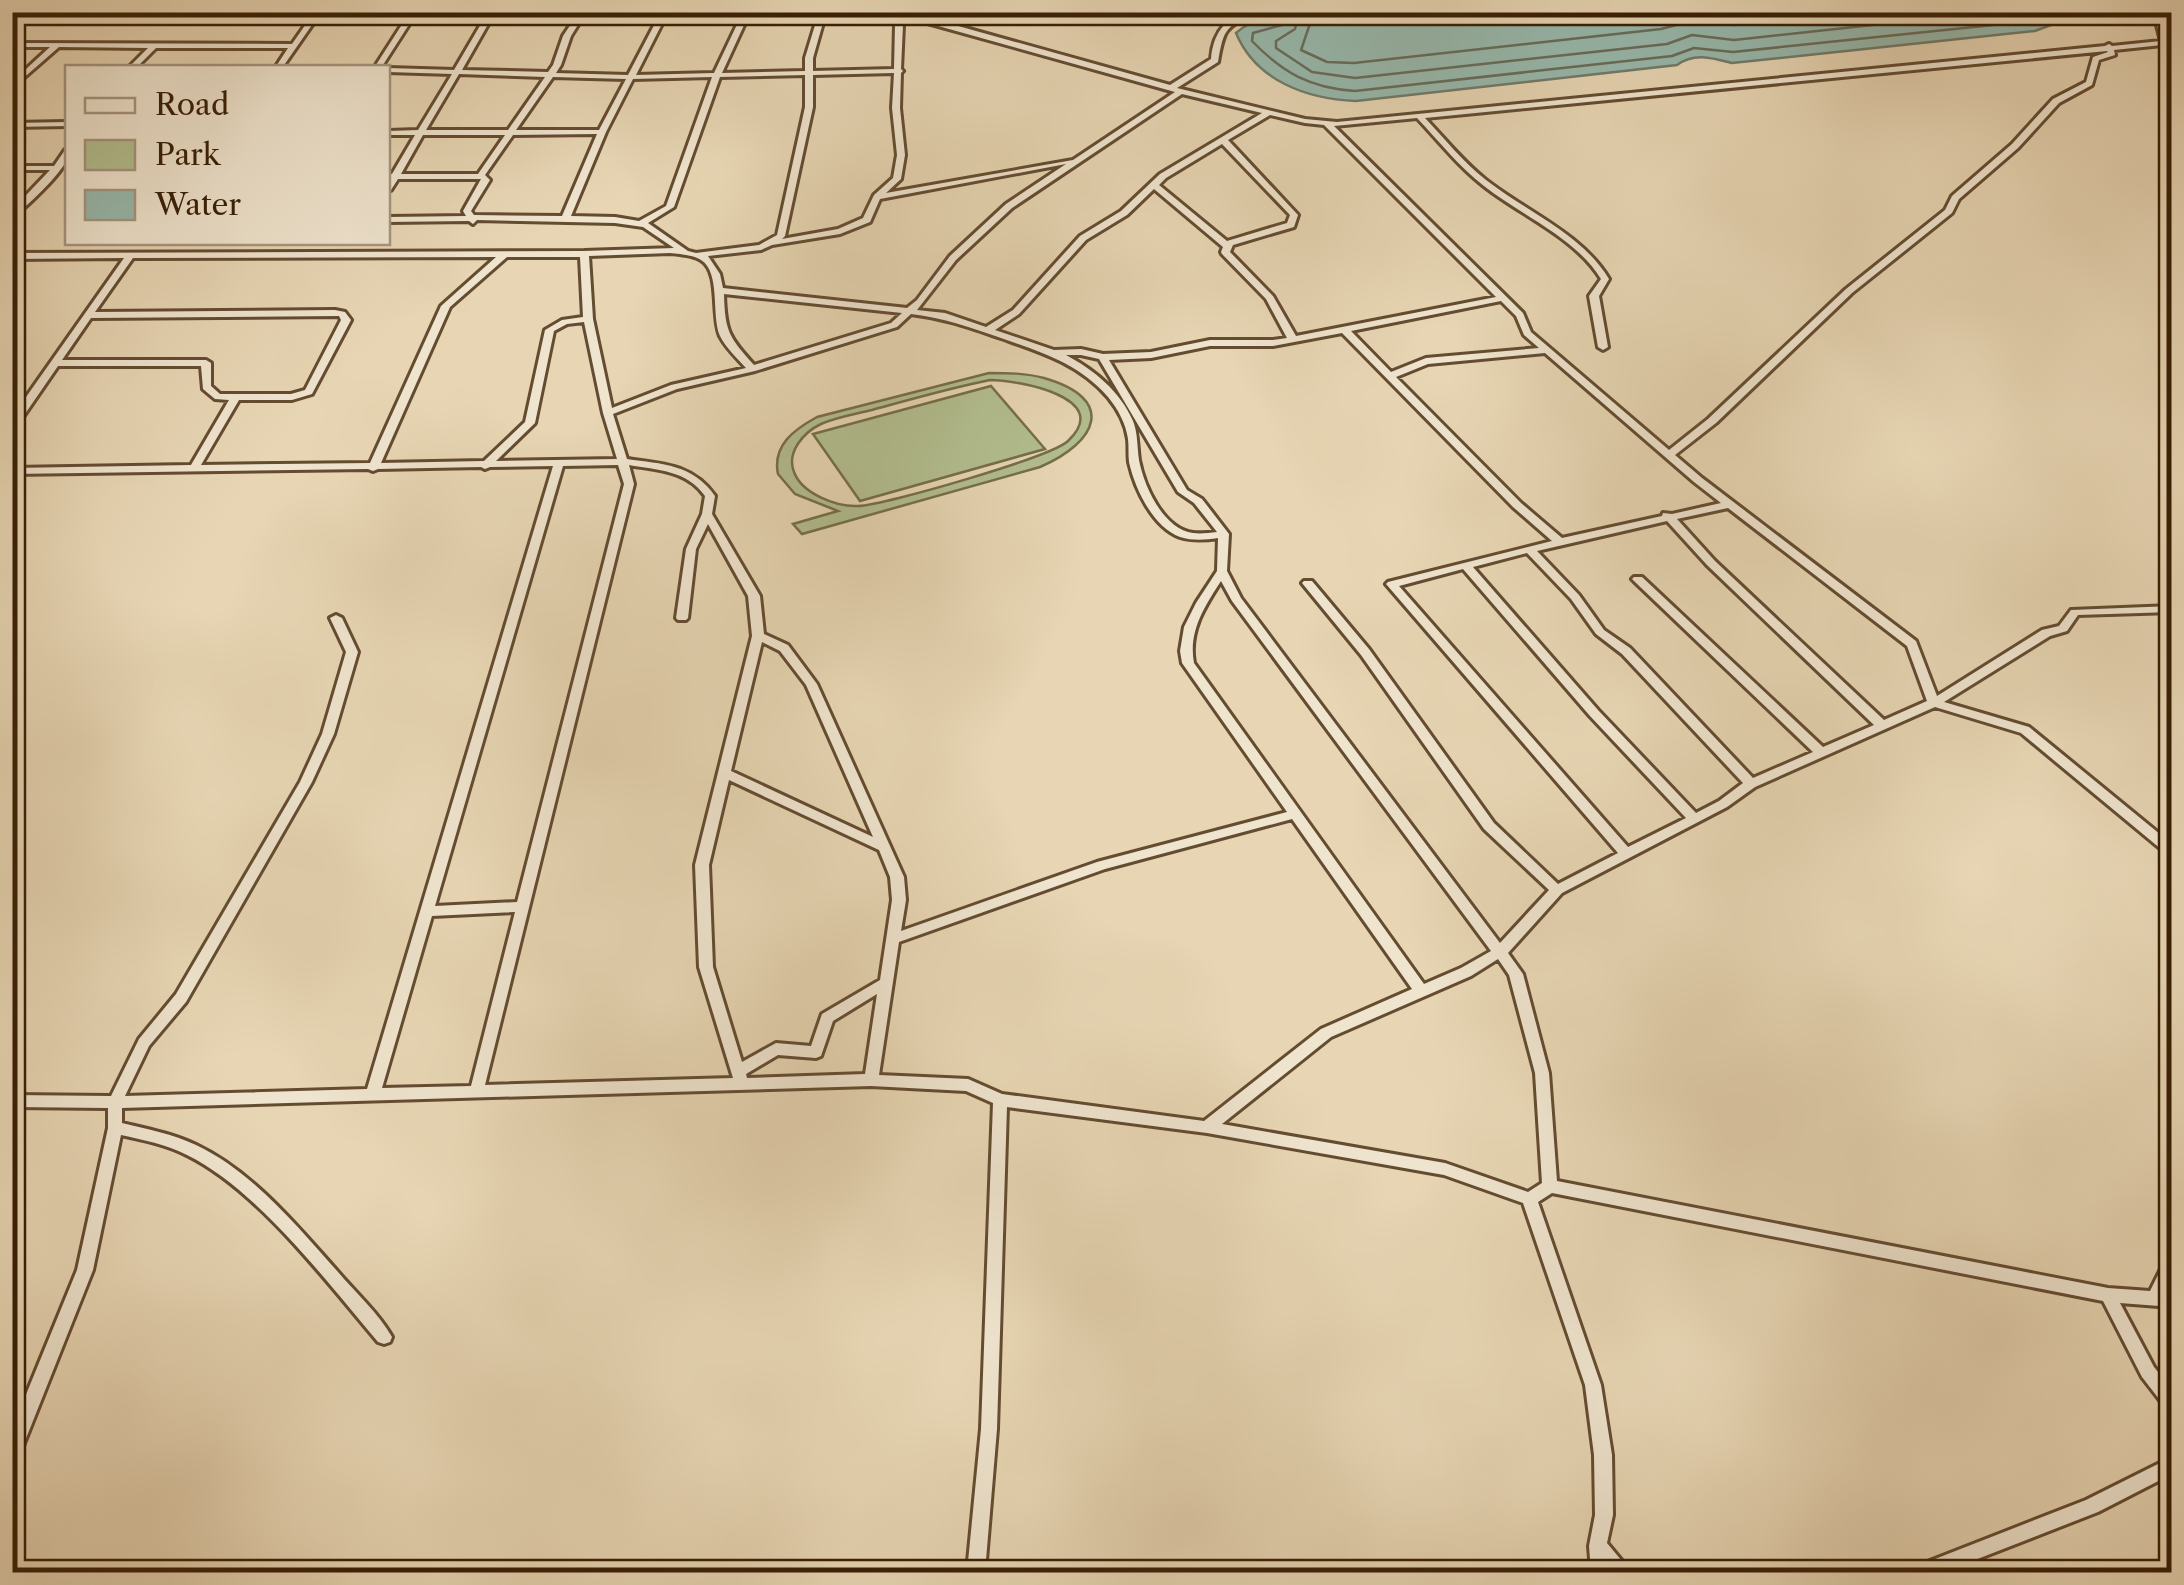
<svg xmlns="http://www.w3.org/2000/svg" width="2184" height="1585" font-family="'Libre Caslon Text',serif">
	<rect width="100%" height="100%" fill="#e7d5b3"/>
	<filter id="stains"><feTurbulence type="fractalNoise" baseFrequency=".002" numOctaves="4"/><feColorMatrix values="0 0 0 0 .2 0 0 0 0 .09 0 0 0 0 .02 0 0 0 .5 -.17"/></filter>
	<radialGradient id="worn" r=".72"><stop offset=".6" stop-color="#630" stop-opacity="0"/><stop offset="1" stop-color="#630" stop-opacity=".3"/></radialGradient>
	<path fill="#b2be8f" stroke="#756e4a" stroke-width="2.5" fill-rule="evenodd" d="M989,373C1007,373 1026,373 1044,378C1117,399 1098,442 1040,467L802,534L793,524L838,511L795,494L778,474C772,445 795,429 817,417ZM990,380C1016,380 1115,397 1068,441C1051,457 885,505 858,506C837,507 802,494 794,472C786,452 804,432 821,424C837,417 856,414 872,410C912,399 950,388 990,380Z
		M991,386L1045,449L860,501L813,434Z"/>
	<path fill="#97b9ad" stroke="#717b6a" stroke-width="2.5" d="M1329,13V12L2063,13L2054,24L2035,31L1732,63C1713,58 1694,52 1677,65L1356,101C1307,99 1256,81 1236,33C1260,11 1300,16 1329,13Z"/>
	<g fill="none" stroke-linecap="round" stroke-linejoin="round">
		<path stroke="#686c5a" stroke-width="2.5" d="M1286,12L1282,25L1253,33L1252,41C1283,73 1310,88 1355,91L1672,56L1694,48L1733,52L2032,21L2050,12
			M1299,12L1295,29L1276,41V48L1312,72L1355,78L1667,44L1692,35L1734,40L1993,12
			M1314,12L1301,50L1327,62L1354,63L1661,29L1699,19L1734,25L1849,12"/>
		<g stroke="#644c31" stroke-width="6">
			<path id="minor" d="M12,12H202L90,15L13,14Z
				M238,12H321L282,68H275L288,48H156L136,68H128L148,48L59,47L12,88V82L50,47H12V43L292,44L313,14Z
				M410,12H417L381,68H374Z
				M488,12H495L462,70L548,72L553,65L563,36L579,12H586L571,36L561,65L556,73L628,75L661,12H668L636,75L714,73L743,12H750L722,73L805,71V58L819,12H826L813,58V71L894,69L895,25L900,15L895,12H908L1170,85L1211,59C1213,32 1228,12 1257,12C1226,28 1224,26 1218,62L1177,88L1305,119L1337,122L2105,46L2109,44L2112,46L2161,41L2157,25L2151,12H2158L2164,25L2168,40H2172V44H2169L2172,76L2168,74L2162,45L2114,50L2115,55L2099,60L2092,85L2059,103L2018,148L1959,199L1952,213L1852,293L1716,423L1675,455L1702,478L1916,641L1937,696L2042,630L2059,626L2071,610L2172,606V612L2078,615L2067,631L2050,636L1944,702L2029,727L2172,844V855L2167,854L2021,733L1935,707L1755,787L1727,807L1562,893L1508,953L1523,974L1549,1073L1557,1181L2108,1288L2150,1291L2166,1259L2172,1257V1281L2165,1292L2172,1293V1307L2120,1303L2154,1367L2172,1389V1410L2166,1408L2142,1377L2103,1301L1552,1193L1538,1202L1601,1385L1612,1455L1613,1515L1607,1543L1626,1566L1629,1572H1591L1589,1546L1595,1515L1594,1455L1585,1385L1523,1203L1444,1175L1207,1133L1007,1107L997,1429L985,1572H967L981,1429L993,1103L966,1091L871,1086L122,1108V1123C147,1129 173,1134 196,1145C253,1172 297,1226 338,1272C356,1293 379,1314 392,1337L390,1342L384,1344L378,1342C327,1282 258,1190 187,1155C166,1144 143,1140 121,1135L93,1270L21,1451L18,1457L12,1459V1429L77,1270L108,1128V1108L12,1107V1095L111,1096L139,1039L176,994L300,782L322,734L346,652L330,618L336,615L342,618L358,652L334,734L312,782L186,1002L149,1046L125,1096L367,1089L553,466L490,467L485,469L481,467L378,469L373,471L368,469L12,474V468L191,465L229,400L215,399L203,389L201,366H58L16,427L12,428V417L124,258L12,259V253L584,251L674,248L643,227L615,223L477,220L473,224L469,221L388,222V217L466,216L463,211L481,179H398L391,190H388L390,178H388V174H392L415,135H388V131L418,130L452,74L388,72V68L454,70ZM906,17L1175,92L1073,160L886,193L901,179L905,155L900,108L901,73L903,71L901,69L903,25ZM2107,51L2108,52L2093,57L2086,82L2053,99L2012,144L1952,196L1945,210L1846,289L1708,419L1669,450L1531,332L1523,313L1334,126L1417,118C1439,141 1459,167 1484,186C1522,216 1575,237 1601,279L1589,296L1598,347L1603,350L1608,347L1599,296L1609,279C1582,234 1527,212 1486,180C1463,162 1445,139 1425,118ZM894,73L892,108L897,155L893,178L874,195L863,218L838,229L782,239L785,236L813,107V75ZM459,74L545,77L508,130H426ZM805,75V107L777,235L759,245L696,253L688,251L648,223L674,207L720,77ZM553,77L626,79L599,130H516ZM712,77L666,206L639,221L615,217L571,216L606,132L633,79ZM1182,94L1262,113L1160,174L1121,211L1080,236L1013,310L986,327L945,313L917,310L956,260L1012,208ZM1270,115L1305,123L1324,125L1496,297L1296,336L1273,296L1230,252L1233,245L1294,227L1298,215L1228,140ZM597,134L562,216L474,215L471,211L490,180L485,175L513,135ZM423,135H505L478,174H401ZM1222,144L1290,215L1287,223L1227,241L1159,185L1166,178ZM1066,164L1006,204L950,256L917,300L907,308L723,288L720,274L708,256L761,250L772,245L840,234L870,222L880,199ZM1154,189L1223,247L1221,252L1222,254L1266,299L1287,338L1273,340H1210L1151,352L1103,354L1081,349L1054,350L995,330L1019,314L1086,240L1127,215ZM670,253C679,254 694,255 701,260C721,272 711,316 720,336C726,348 737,358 746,368L671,385L612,408L593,319L589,256ZM496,257L441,306L370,463L201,465L239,400H292L312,394L351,320L345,312L335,310L95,312L133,258ZM507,257H580L583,317L562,320L545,330L525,422L484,461L381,463L450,307ZM724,294L902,313L891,323L754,365C729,337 725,332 724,294ZM1501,301L1516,316L1524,335L1539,348L1426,358L1391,372L1351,331ZM911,314C945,318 969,327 1001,338C1041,352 1080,364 1108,397C1118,409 1126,424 1128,439C1129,447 1128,454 1129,462C1135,489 1153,527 1180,537C1193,541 1205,540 1218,538L1217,571L1196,603L1184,627L1180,651L1182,663L1287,812L1097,862L901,931L906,900L904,877L817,684L788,645L764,634L760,596L712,514L715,496C693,464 662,464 627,459L613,414L677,389L755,371L897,327ZM339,316L341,320L305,390L291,394H220L211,386V363L206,360H62L91,318ZM584,322L603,413L617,459L496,461L535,423L554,331L567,324ZM1342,333L1513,507L1552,541L1388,582L1386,584L1618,853L1558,884L1494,823L1369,649L1312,581H1304L1302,583L1361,655L1484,829L1549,890L1500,943L1241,598L1227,571L1229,534L1202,499L1187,490L1109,360L1151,358L1210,346H1273ZM1545,353L1694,482L1721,503L1672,514L1663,513L1662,516L1562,538L1521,503L1396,377L1428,364ZM1066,355H1081L1099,359L1178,492L1194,503L1217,532C1209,533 1200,534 1193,533C1163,529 1144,486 1139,460C1137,446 1138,434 1133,421C1120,391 1094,370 1066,355ZM618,465L624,484L517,902L435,906L563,466ZM629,465C657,470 687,470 705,496L702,514L686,549L676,618L678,620H686L688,618L696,549L708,524L748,596L752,636L695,865L699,967L733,1078L485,1085L634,484ZM1728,508L1907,646L1927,701L1884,720L1715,561L1677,519ZM1667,521L1707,565L1874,725L1823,747L1642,577H1634L1632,579L1634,581L1813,752L1753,778L1630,648L1604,630L1579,595L1537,551ZM1527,553L1571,599L1596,634L1622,654L1743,783L1719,801L1696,813L1598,710L1473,567ZM1463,569L1590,716L1686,818L1628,847L1399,586ZM1221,581L1232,601L1491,951L1461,968L1424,984L1194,663C1188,631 1205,606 1221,581ZM762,642L780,651L806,685L873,837L731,771ZM729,780L879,850L890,877L892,900L880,980L822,1014L811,1046L776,1043L742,1062L713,967L709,865ZM1292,819L1412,989L1321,1029L1204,1121L1002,1094L968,1079L879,1075L899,942L1105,869ZM515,912L471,1086L382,1088L432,916ZM1498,959L1509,975L1535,1073L1542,1183L1528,1192L1445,1163L1222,1124L1331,1037L1471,976ZM877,994L865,1074L747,1078L746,1074L778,1055L816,1058L821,1056L833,1021Z
				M68,122V126L12,127V123Z
				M65,150H68C67,153 68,156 67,159C62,173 25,209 12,217V210L50,170H12V166H54Z
				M2172,1457V1474L2098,1512L1944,1572H1914L1917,1566L2086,1500Z"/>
		</g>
		<use href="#minor" fill="#efe4ce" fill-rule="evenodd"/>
	</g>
	<rect width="2184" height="1585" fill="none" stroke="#e7d5b3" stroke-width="50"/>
	<rect x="15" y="15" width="2154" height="1555" fill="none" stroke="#381f06" stroke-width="5"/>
	<rect x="25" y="25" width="2134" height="1535" fill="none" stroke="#381f06" stroke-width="2.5"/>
	<rect x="65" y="65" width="325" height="180" fill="#efe4ce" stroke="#a6957e" stroke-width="2.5"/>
	<rect x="85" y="98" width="50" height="15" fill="#efe4ce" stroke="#a6957e" stroke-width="2.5"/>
	<text x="155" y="115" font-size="30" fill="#381f06">Road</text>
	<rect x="85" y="140" width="50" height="30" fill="#b2be8f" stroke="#a6957e" stroke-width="2.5"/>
	<text x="155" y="165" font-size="30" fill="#381f06">Park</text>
	<rect x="85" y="190" width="50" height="30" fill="#97b9ad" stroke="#a6957e" stroke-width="2.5"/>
	<text x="155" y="215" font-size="30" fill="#381f06">Water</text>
	<rect width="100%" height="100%" filter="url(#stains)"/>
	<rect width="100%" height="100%" fill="url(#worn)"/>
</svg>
